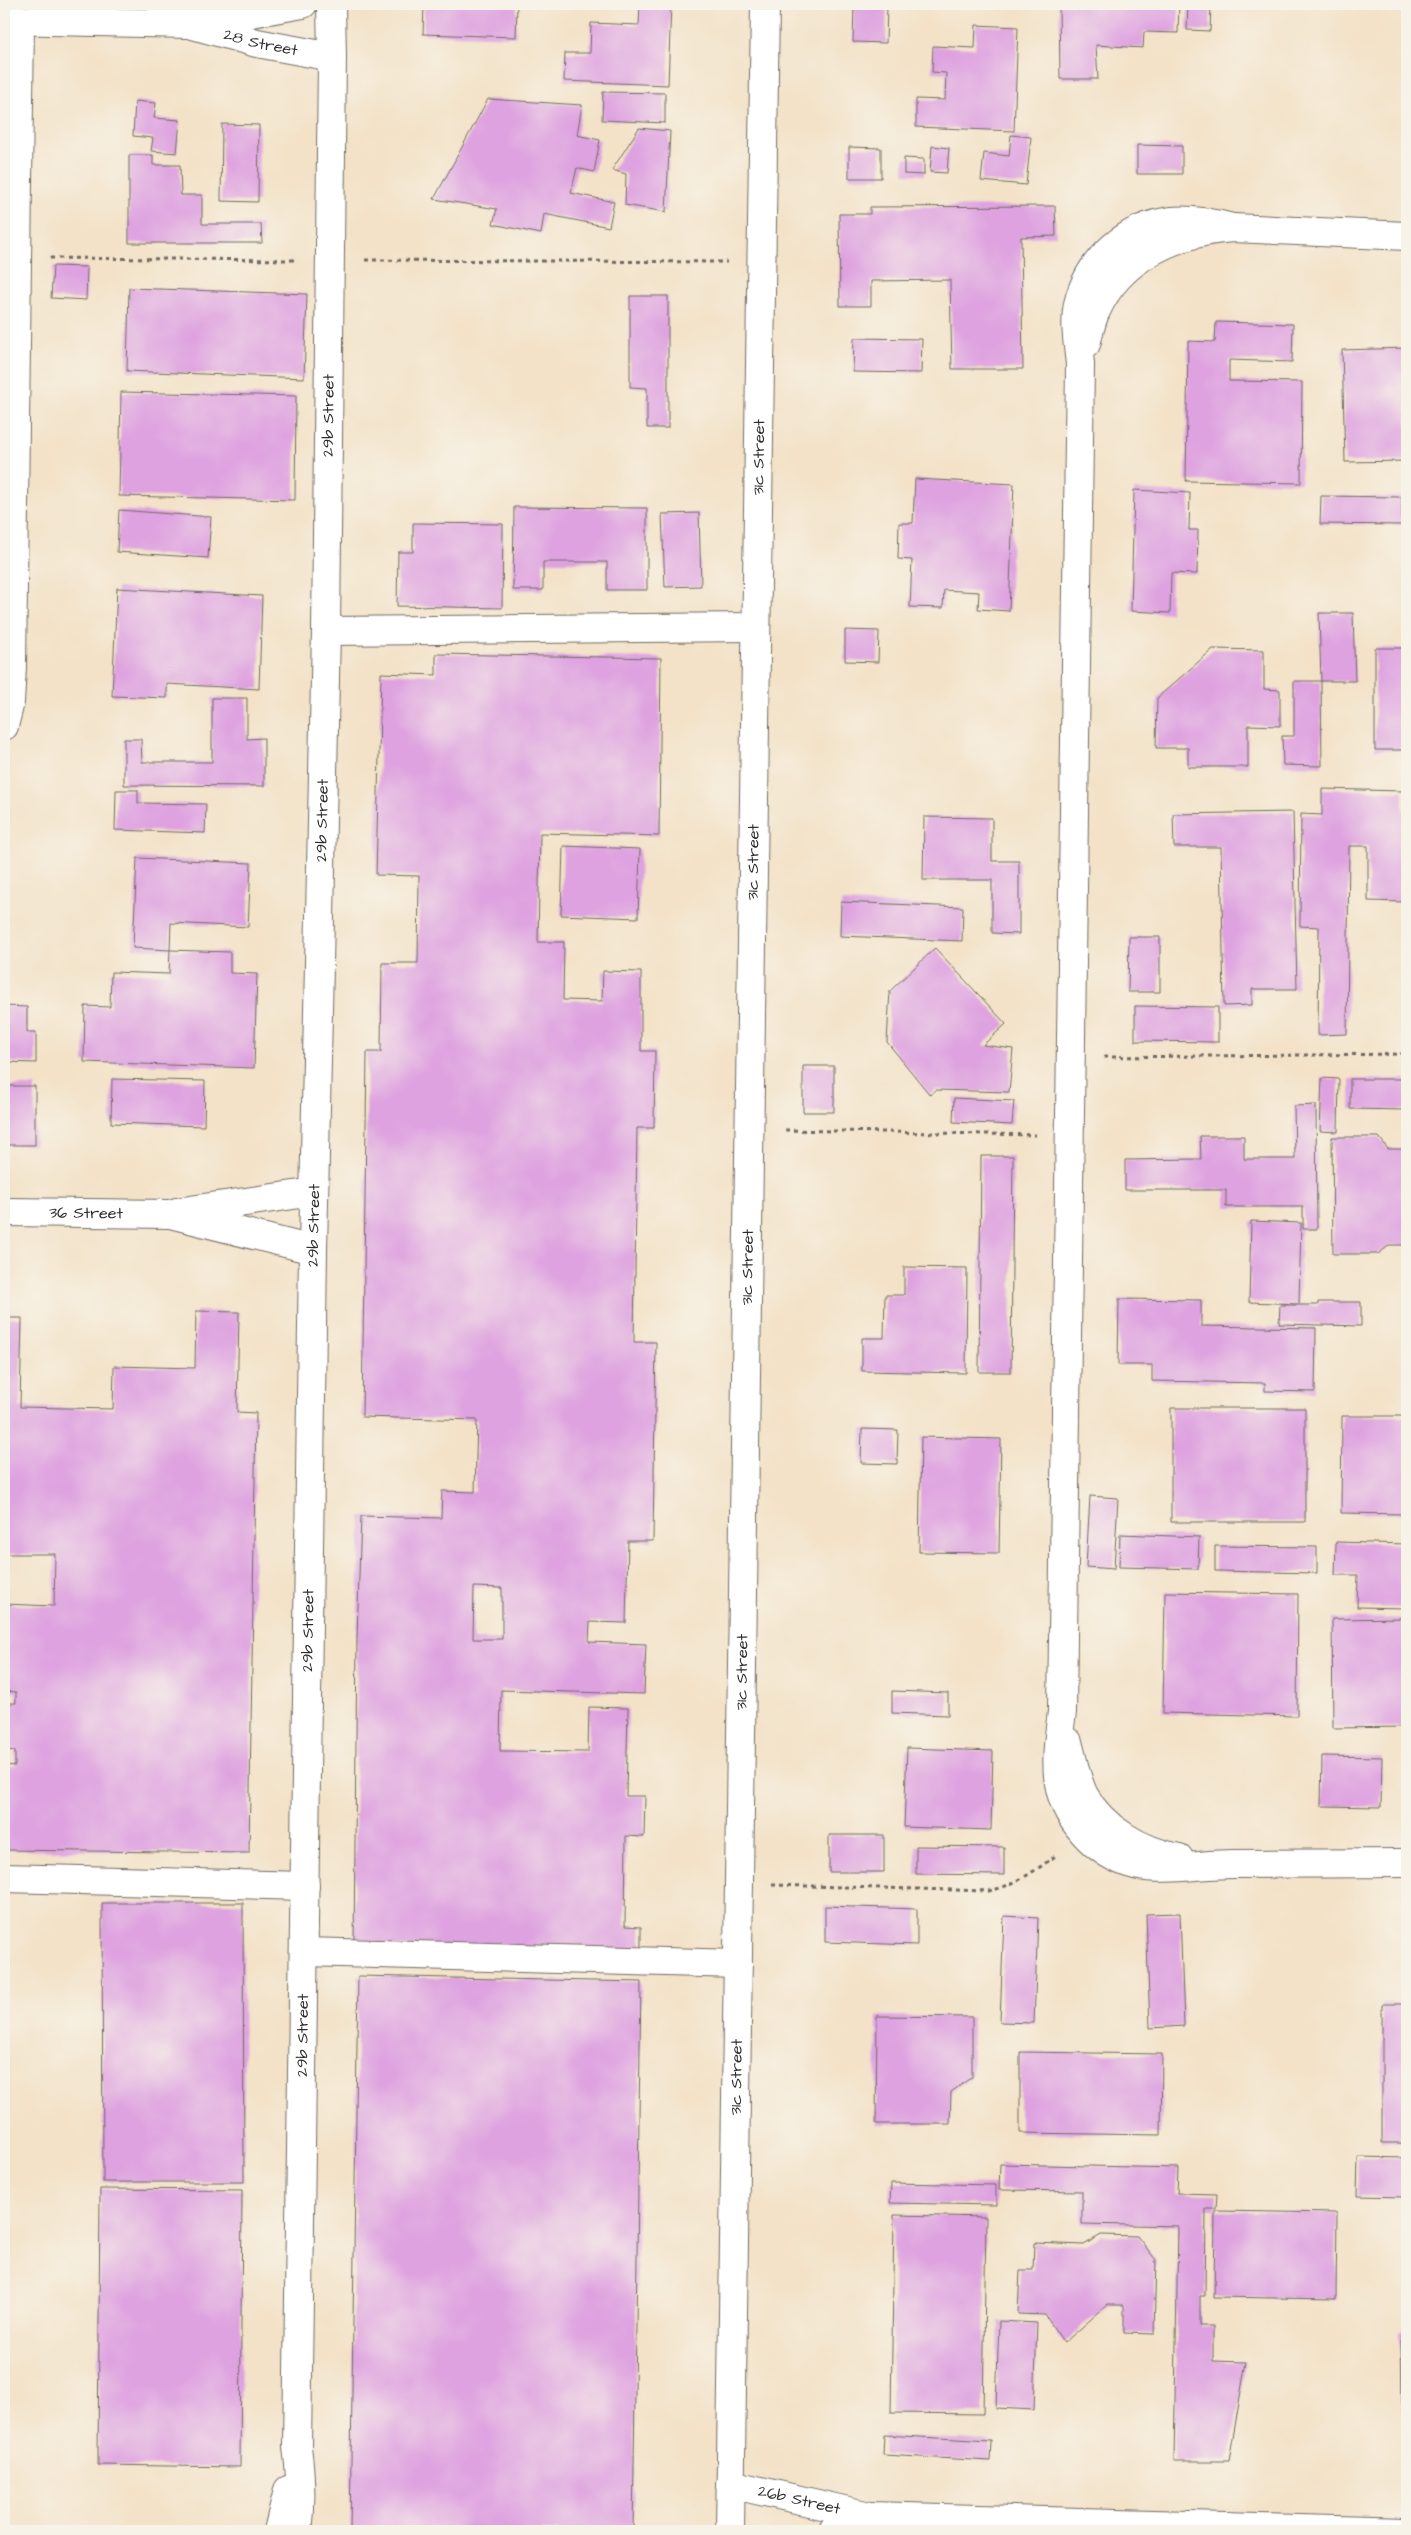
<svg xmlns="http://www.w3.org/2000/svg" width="1411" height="2535" font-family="'Architects Daughter',sans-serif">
	<rect width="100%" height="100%" fill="#f7f3e8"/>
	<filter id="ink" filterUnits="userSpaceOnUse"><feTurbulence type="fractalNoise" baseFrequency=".02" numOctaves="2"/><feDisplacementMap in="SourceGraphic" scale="10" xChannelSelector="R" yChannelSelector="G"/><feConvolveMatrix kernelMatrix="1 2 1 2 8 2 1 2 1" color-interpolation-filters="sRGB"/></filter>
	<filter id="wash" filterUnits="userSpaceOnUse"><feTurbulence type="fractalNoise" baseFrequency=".0096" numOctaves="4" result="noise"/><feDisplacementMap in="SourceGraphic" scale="20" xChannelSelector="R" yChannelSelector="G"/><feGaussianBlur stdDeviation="1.12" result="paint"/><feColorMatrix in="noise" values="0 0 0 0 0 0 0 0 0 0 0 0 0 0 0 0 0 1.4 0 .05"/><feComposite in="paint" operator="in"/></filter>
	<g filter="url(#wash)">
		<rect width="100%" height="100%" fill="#f3e2c8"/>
		<g id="blocks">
			<path fill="#dea2e0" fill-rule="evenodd" d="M424,4H517L516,37L423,34Z
				M640,4H671L668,85L564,81L565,53H590L591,23L639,25Z
				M854,4H887L886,43L853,42Z
				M1059,4H1179L1178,33L1144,32L1143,48L1096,45L1098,79H1060Z
				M1188,4H1211L1210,31L1187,30Z
				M976,25L1018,27L1014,131L916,127V99L945,100L946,73L932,72L933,46L975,48Z
				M603,92L665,93V123L602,120Z
				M488,99L582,105L577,135L600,140L594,172L577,168L571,193L614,202L609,227L544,214L541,234L493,224L497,209L434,199Z
				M135,101L156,103L154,118L180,120L177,153L151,151L153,138L133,136Z
				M222,124L259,125L258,202L221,201Z
				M639,128L670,131L666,212L625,205L626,174L612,170Z
				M1011,135L1031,137L1026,185L981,181L984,153L1009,156Z
				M1137,145L1182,146V174H1137Z
				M932,146L949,148L947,173L930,172Z
				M849,147L881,148V178H849Z
				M129,155H153V165H180L181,195H202V224H261L262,243H129Z
				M904,158L924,159V175L904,174Z
				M1055,206L1056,236L1021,237L1023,369H952L950,280L871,281V306H840L839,214H870V207Z
				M53,266L87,267L86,300L51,298Z
				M129,288L307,294L304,378L127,371Z
				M630,296H668V428H647V388L630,387Z
				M1216,322L1293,324L1292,362L1229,360V381L1302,382L1301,483L1186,481L1188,341L1215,342Z
				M854,338L922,339L921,373L853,372Z
				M1407,348V461L1345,462L1342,350Z
				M121,392L296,396L295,500L119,496Z
				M915,479L1014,484L1009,611L978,609L979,592L944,590L943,608L910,607L912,560L898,559L899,523H913Z
				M1134,490L1190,493L1189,530H1198L1197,574L1171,573L1170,613L1131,611Z
				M1321,496L1402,497V525L1320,524Z
				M514,507L647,508V590H607V562H543V590H513Z
				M119,510L211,517L208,558L117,552Z
				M699,513L701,586L665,587L662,514Z
				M413,523L503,524L502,608L397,606L398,552H413Z
				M117,588L262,596L259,689L167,684V698L112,696Z
				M1319,613H1353L1355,681H1321Z
				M845,630L879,631L878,662L845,661Z
				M1375,648H1407V750H1375Z
				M1213,649L1264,650V689L1280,690V726L1248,725V767H1188V748H1156L1157,698Z
				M436,654L661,658L659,836L540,833L538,942H564L563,1000L602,1001L603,971L641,972V1051H655L654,1128H637L634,1342H656L653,1541H628L626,1623L590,1622L589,1642L646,1644L644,1694L501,1690L500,1751L588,1752L589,1707L628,1708L626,1796H645L644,1837L626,1836L625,1926L641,1927V1951L354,1946L357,1637L361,1516L441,1518L442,1491L475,1492L477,1420L362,1417L367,1052H381L382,963H418L419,876L376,875L381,673L436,675ZM474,1587L502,1588V1639H473Z
				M1294,681H1321L1322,766L1283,765L1282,736H1294Z
				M212,698H247V739L264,738V786L124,785V739H141L142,762H212Z
				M1322,789L1403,791V811H1407V902L1368,901V846H1349L1347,1034L1318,1035L1319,927L1300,926L1301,814L1322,815Z
				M116,790H138V803L206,804L205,833L115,830Z
				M1293,812L1297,989H1252V1005L1224,1006L1221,847H1174L1173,814Z
				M924,817L992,818V861H1019V934L992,933V880H923Z
				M563,846L640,849L638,918L561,915Z
				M137,858L251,863L248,927L171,923L170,950L133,948Z
				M841,902L963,907L962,941L840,936Z
				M1129,937H1160V992H1128Z
				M935,948L1006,1024L983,1045L1013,1049L1009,1092L936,1090L930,1095L887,1042L890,991Z
				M170,950L230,952V973L257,974L254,1068L84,1062L85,1006L110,1007L111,972L169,974Z
				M4,1006L27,1007V1032H36V1063L4,1062Z
				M1135,1006L1218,1007V1042L1135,1041Z
				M803,1066H834V1112H803Z
				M1322,1078L1339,1079L1338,1132L1320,1131Z
				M112,1079L205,1081L204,1126L111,1123Z
				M1350,1079H1407V1110L1350,1109Z
				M4,1086H35V1145H4Z
				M954,1098L1014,1101L1012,1125L953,1122Z
				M1316,1105L1317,1229H1303V1207H1226V1190H1125V1160L1201,1159L1200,1136H1244V1159H1295L1294,1106Z
				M1332,1137H1379L1388,1149H1407V1245H1390L1378,1254H1333Z
				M981,1156H1013L1011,1372H979Z
				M1251,1221L1301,1223L1299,1304L1249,1302Z
				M904,1267L967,1268L966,1373L862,1371V1338H884L885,1295H904Z
				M1119,1299L1201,1300V1326L1316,1328L1315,1392L1265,1391V1383L1152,1381V1365H1118Z
				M1318,1302H1361V1326L1279,1324L1280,1305H1318Z
				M196,1311L239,1312L237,1412L256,1413L249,1853L4,1850V1765L15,1766V1751L4,1750V1703H16V1692L4,1691V1604L54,1606L55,1554H4V1318H22L20,1407L113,1409L114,1366L195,1368Z
				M1171,1408H1305V1522H1171Z
				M1342,1416H1407V1514L1341,1513Z
				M862,1429L898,1430L897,1464L861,1463Z
				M921,1437L1001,1439L999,1553L919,1552Z
				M1090,1496L1118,1498L1114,1569L1086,1567Z
				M1120,1534L1199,1537L1198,1569L1119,1567Z
				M1336,1542L1407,1544V1608L1357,1607L1358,1575H1335Z
				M1215,1546L1317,1547V1573L1215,1571Z
				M1165,1592L1298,1594L1297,1716L1163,1713Z
				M1407,1618V1727L1333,1728L1332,1619Z
				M892,1691L948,1693V1715L892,1713Z
				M907,1748L993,1751L991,1830L904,1827Z
				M1322,1756L1382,1757L1381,1807L1321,1806Z
				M829,1835H884V1872H829Z
				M916,1846L1004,1847V1875L916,1874Z
				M102,1903H243L244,2182H103Z
				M825,1906L917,1909V1945L825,1942Z
				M1180,1913L1184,2026L1150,2028L1146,1914Z
				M1004,1916L1038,1918L1034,2023L1000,2022Z
				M358,1976L641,1982L633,2531H350Z
				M1382,2004H1407V2143H1382Z
				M877,2016L972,2017V2077L951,2092L950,2124H876Z
				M1020,2052L1162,2054L1161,2135L1020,2133Z
				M1358,2157L1407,2158V2197L1357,2196Z
				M1000,2164L1178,2168L1177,2193L1217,2194L1216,2209H1206L1205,2296H1200V2326H1213V2361L1246,2362L1229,2461H1174L1178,2226L1082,2224V2191L999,2190Z
				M891,2183L996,2185V2205L890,2203Z
				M100,2189L242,2190L240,2467L98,2465Z
				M1215,2211L1337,2213L1336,2299L1214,2297Z
				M894,2215L986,2217L983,2414L891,2413Z
				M1101,2235L1137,2236L1156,2260L1154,2334L1124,2333V2305H1107L1064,2343L1045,2315L1018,2314L1020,2270H1033L1034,2243L1084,2245Z
				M999,2321L1037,2323L1034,2410L996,2408Z
				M1401,2331H1407V2413H1402Z
				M884,2435L991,2441L990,2461L883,2455Z"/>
		</g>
	</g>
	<g filter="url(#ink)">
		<use href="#blocks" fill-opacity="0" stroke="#716b62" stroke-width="1"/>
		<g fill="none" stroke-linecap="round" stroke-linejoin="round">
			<g stroke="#716b62" stroke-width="30">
				<g id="minor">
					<path d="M4,20L189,24L303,4"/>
					<path id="s1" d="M193,25L257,43L332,57"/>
					<path d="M1233,228C1213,223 1193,219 1172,221C1127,226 1089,259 1078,304C1074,323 1078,345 1080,364L1062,1712C1059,1734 1056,1755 1058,1776C1062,1818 1096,1855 1135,1865C1166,1872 1201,1864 1233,1864C1291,1864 1349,1863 1407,1863"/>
					<path d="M1086,344C1089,334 1091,321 1096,311C1120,257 1177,232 1233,228L1407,236"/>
					<path d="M326,631L755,627"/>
					<path d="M4,726L10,702L12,667L20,20"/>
					<path id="s2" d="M4,1212L170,1214L313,1250"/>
					<path d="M176,1212L314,1192"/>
					<path d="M1068,1742C1073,1760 1076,1779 1084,1795C1103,1829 1141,1851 1179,1858"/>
					<path d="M4,1878L305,1886"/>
					<path d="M304,1952L738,1964"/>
					<path id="s3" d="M730,2484L870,2516L1407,2531"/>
					<path d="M278,2531L288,2490"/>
					<path id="s4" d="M298,2531C302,2502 301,2476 297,2447L313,1250L326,631L332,57L331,4"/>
					<path id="s5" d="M730,2531L765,4"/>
					<path d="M832,2531L870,2516"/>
				</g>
			</g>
			<path stroke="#716b62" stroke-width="3" stroke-dasharray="4 4" stroke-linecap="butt" d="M50,258L297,260
				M365,260L727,262
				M1104,1057L1407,1054
				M785,1130L1036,1135
				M772,1885L989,1891C1016,1885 1036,1870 1058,1854"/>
			<use href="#minor" stroke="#fff" stroke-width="28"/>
		</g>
	</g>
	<g text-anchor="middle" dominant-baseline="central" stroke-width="4" stroke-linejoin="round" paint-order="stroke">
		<g font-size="16" fill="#2b2b2b" stroke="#f7f3e8">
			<text stroke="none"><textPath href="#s1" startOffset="70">28 Street</textPath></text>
			<text stroke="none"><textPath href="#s4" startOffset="2116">29b Street</textPath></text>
			<text stroke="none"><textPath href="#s5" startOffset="2074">31c Street</textPath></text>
			<text stroke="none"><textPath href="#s4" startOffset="1711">29b Street</textPath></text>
			<text stroke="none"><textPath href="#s5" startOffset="1669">31c Street</textPath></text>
			<text stroke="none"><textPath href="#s2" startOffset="82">36 Street</textPath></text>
			<text stroke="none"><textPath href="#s4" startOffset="1306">29b Street</textPath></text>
			<text stroke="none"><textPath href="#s5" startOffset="1264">31c Street</textPath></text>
			<text stroke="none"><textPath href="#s4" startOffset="901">29b Street</textPath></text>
			<text stroke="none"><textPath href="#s5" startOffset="859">31c Street</textPath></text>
			<text stroke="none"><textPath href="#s4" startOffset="496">29b Street</textPath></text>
			<text stroke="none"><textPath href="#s5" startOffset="454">31c Street</textPath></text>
			<text stroke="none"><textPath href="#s3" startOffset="71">26b Street</textPath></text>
		</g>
	</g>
	<rect width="1411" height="2535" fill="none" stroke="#f7f3e8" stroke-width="20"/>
</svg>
